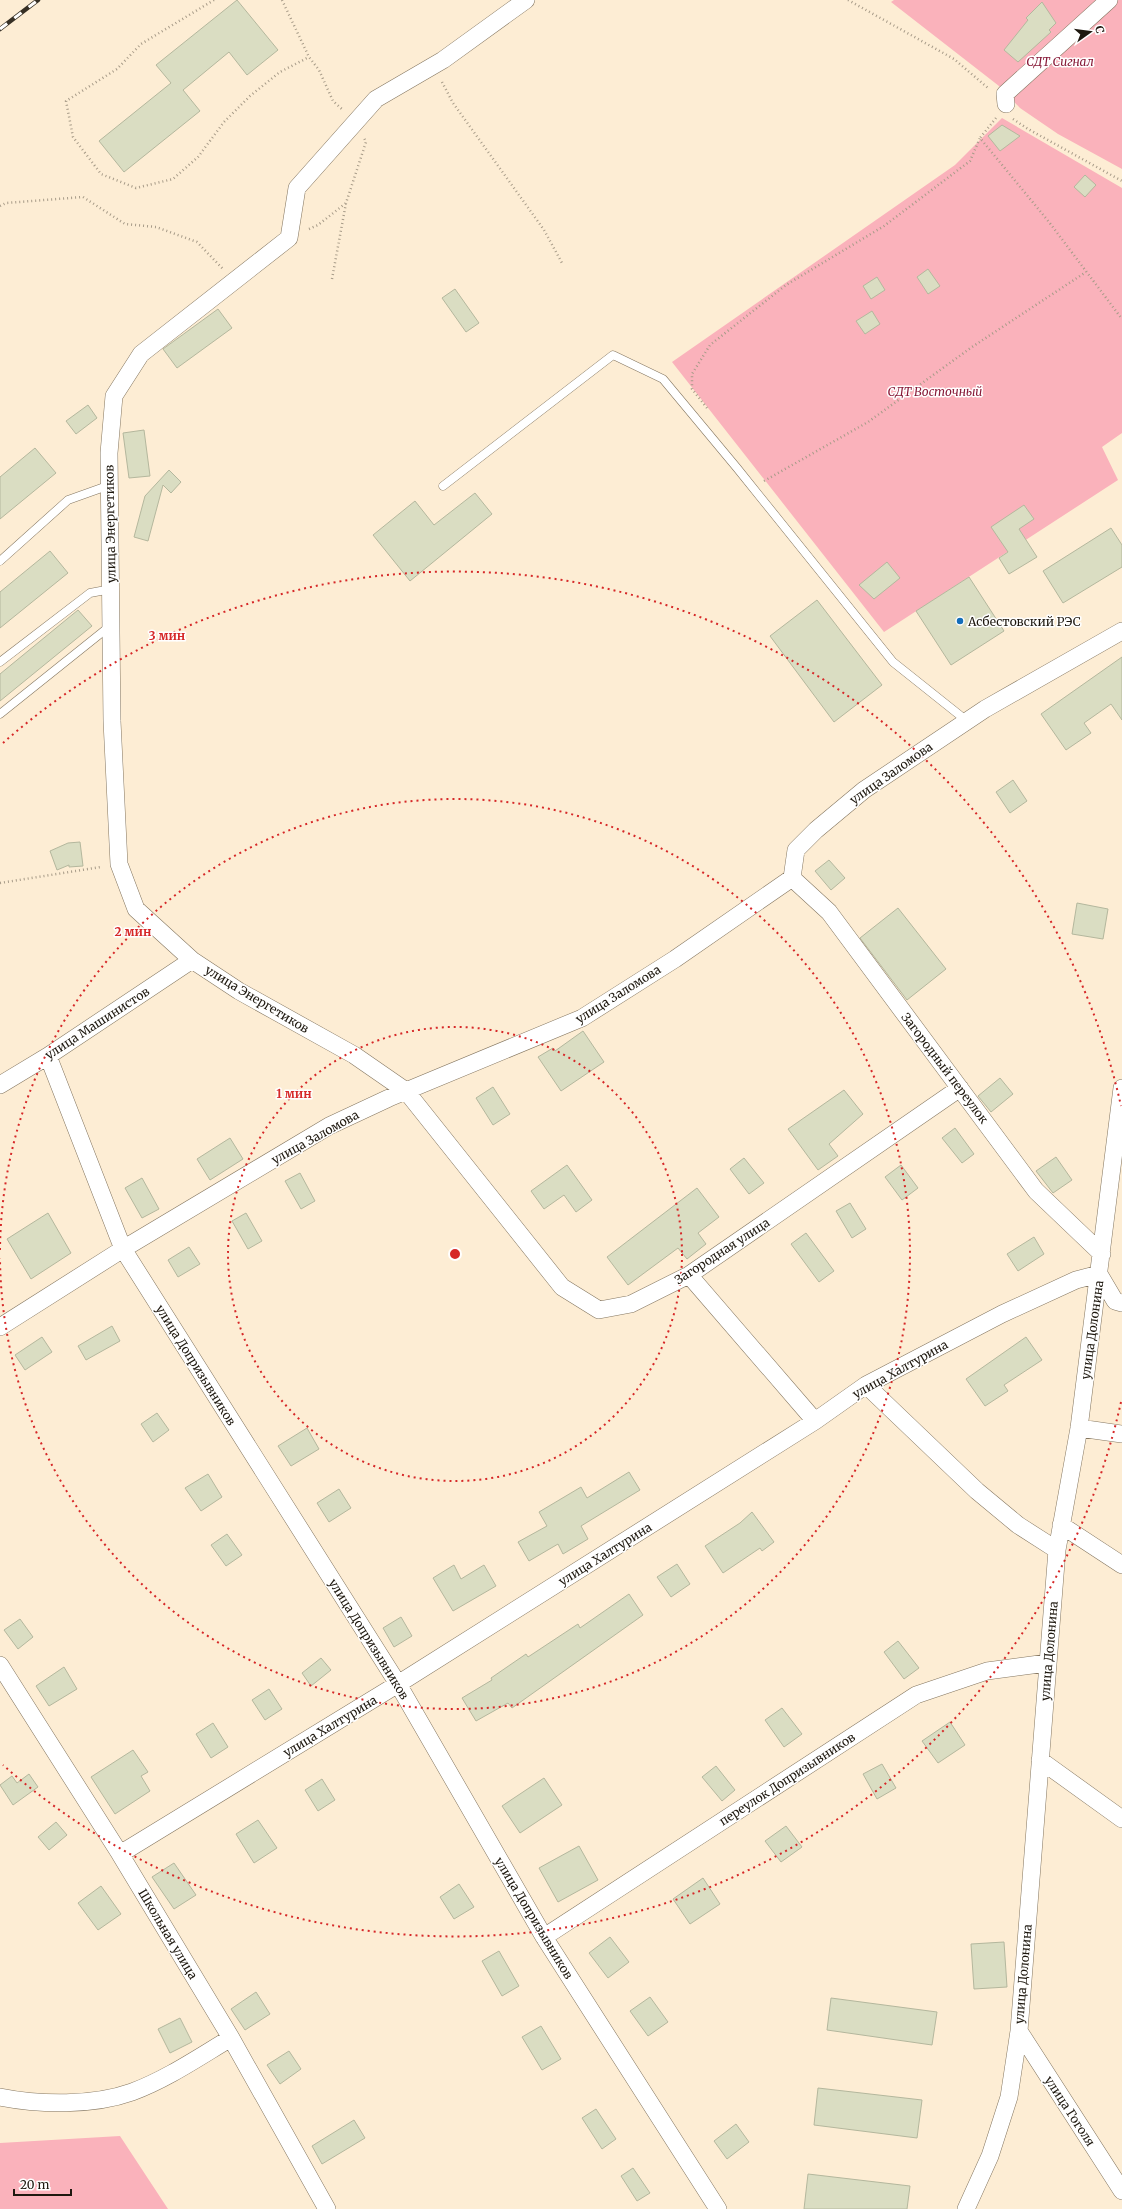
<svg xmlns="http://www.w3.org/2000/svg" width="1122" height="2209" font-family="Merriweather,serif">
	<rect width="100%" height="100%" fill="#fdedd4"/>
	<path fill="#fab2bb" d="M894,0H1122V169L1058,134L1020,108L999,86L891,2Z
		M1002,118L1122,188V433L1102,447L1118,480L884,632L672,362L955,165Z
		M120,2136L168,2209H0V2143Z"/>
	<path fill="#daddc2" stroke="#b4b79d" d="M237,0L278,50L247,75L229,52L183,90L200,111L124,172L99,141L171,83L156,65Z
		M1042,2L1056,23L1049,30L1051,32L1018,62L1004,50L1028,20L1026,18Z
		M1002,125L1020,136L1000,151L988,136Z
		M1085,175L1096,185L1085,197L1074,187Z
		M928,269L940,286L928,294L917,277Z
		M877,277L885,290L871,299L863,286Z
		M455,289L479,323L466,332L442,298Z
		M218,309L232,328L177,368L163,349Z
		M872,311L880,324L865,334L856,321Z
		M88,405L97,418L76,434L66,421Z
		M144,430L150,476L129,478L123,433Z
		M35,448L56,473L0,519V477Z
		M169,470L181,482L171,493L163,485L148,541L134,537L145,496Z
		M475,493L492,514L410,581L373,535L415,501L434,525Z
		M1024,505L1034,519L1019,529L1037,557L1009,574L999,558L1008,552L991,527Z
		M1111,528L1122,545V567L1063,603L1043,571Z
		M50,551L68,573L0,628V592Z
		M887,562L900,578L874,599L859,585Z
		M969,577L1004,631L951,665L916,611Z
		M817,600L882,685L834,722L770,636Z
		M78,610L92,626L0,701V674Z
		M1122,657V720L1111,704L1084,723L1091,733L1066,750L1041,714Z
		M1013,780L1027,801L1010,813L996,792Z
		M80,842L83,866L69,867V865L57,870L50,851L68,843Z
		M829,860L845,878L831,890L815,871Z
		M1077,903L1108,909L1103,939L1072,934Z
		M898,908L946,969L907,1000L860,938Z
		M583,1031L604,1062L561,1091L538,1057L553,1048L555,1051Z
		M1000,1078L1013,1094L991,1112L978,1096Z
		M493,1087L510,1114L493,1125L476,1098Z
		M844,1090L863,1114L829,1144L838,1156L818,1170L788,1129Z
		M955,1128L974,1154L962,1163L942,1138Z
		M230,1138L243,1159L210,1180L197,1159Z
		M1056,1157L1072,1180L1053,1193L1036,1171Z
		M744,1158L764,1183L749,1194L730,1169Z
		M567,1165L592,1200L576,1212L564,1195L544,1209L531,1191Z
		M901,1165L918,1188L902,1200L885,1177Z
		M300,1173L315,1201L301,1209L285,1181Z
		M142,1178L159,1209L142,1218L125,1188Z
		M697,1188L719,1217L698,1233L706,1244L687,1259L678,1248L628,1285L607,1257Z
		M850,1203L866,1229L852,1238L836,1211Z
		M48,1213L71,1253L31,1279L7,1239Z
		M246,1213L262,1241L248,1249L232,1221Z
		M806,1233L834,1271L819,1282L791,1244Z
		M1034,1237L1044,1254L1018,1271L1007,1254Z
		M189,1247L200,1264L178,1277L168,1260Z
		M112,1326L120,1341L86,1360L78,1346Z
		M42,1337L52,1352L25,1370L15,1355Z
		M1026,1337L1042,1360L1004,1385L1008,1391L985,1406L966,1379Z
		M157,1413L169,1430L153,1442L141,1424Z
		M307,1428L319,1449L291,1466L278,1446Z
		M629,1472L640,1490L581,1526L588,1539L563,1554L558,1544L529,1561L518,1542L547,1526L539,1512L581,1487L587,1498Z
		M208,1474L222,1497L201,1511L185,1488Z
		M339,1489L351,1508L329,1522L317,1503Z
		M752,1512L774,1542L762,1551L760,1548L723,1573L705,1546L740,1523Z
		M227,1534L242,1555L226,1566L211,1545Z
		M677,1564L690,1584L671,1597L657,1577Z
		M454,1565L461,1579L484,1565L496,1586L453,1611L433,1578Z
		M629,1594L643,1615L512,1708L508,1703L476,1721L462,1698L492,1680L491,1678L526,1654L528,1657L578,1624L580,1628Z
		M401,1617L412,1636L394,1647L383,1628Z
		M20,1619L33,1637L18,1649L4,1630Z
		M898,1641L919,1668L904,1679L884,1652Z
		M321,1658L331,1670L311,1686L302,1673Z
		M64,1667L77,1689L49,1706L36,1686Z
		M269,1689L282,1709L265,1720L252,1700Z
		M782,1708L802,1734L784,1747L765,1720Z
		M950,1722L965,1745L938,1763L922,1741Z
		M213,1723L228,1747L211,1758L196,1734Z
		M133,1750L148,1772L141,1776L150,1791L115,1814L91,1777Z
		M882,1764L896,1788L877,1799L863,1774Z
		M716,1766L735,1790L722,1801L702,1777Z
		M29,1774L38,1787L13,1805L0,1785L12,1776L17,1783Z
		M544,1778L562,1805L520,1833L502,1806Z
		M322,1779L335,1800L318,1811L305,1790Z
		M258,1820L277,1848L254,1863L236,1834Z
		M56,1822L67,1835L49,1850L38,1837Z
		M786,1826L802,1847L781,1862L765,1841Z
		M579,1846L598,1880L558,1902L539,1868Z
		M174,1863L196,1895L174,1909L152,1877Z
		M703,1878L720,1904L690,1924L673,1899Z
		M459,1884L474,1907L454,1919L440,1897Z
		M101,1886L121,1914L98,1930L78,1903Z
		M610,1937L629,1962L608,1978L589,1953Z
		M1004,1942L1007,1987L974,1989L971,1944Z
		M499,1951L519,1986L502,1996L482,1961Z
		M256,1992L270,2014L245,2030L231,2009Z
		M650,1997L668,2022L648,2036L630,2011Z
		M831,1998L937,2012L932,2045L827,2030Z
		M180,2018L192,2042L170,2053L158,2029Z
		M541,2026L561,2059L542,2070L522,2037Z
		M289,2051L301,2069L280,2084L267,2065Z
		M818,2088L922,2100L917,2138L814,2125Z
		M596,2109L616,2139L602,2149L582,2118Z
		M354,2120L365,2138L322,2164L312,2146Z
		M736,2124L749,2142L727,2159L714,2141Z
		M633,2168L650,2193L637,2201L621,2176Z
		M808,2174L910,2186L907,2209H804Z"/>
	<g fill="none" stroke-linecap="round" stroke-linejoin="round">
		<g stroke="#847660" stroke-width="9">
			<path id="lane" d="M443,486L613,355L663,379L737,468L893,662L967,721
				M0,561L68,500L110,485
				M0,662L90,593L111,589
				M0,714L110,626"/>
		</g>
		<g stroke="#847660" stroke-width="18">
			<path id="street" d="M526,0L443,60L376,99L297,188L289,238L141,354L114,396L109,453L112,721L119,864L136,909L192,960L239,991L354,1055L406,1091L562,1287L599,1310L631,1304L689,1275L960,1088
				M1006,104L1005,94L1109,0
				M792,878L829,912L1036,1191L1102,1254
				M48,1056L123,1249L398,1684L544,1937L718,2209
				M0,1085L48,1056L192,960
				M689,1275L815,1421
				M0,1327L123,1249L329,1126L389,1098L582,1018L675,959L792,878L796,850L816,830L864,790L985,709L1122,631
				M866,1385L977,1491L1018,1525L1057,1550
				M1079,1428L1122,1434
				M1061,1525L1122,1565
				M0,1665L120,1854L231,2038L327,2209
				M1040,1760L1122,1819
				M120,1854L398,1684L815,1421L866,1385L1002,1314L1076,1280L1099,1274L1115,1301L1122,1303
				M544,1937L916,1695L987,1671L1047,1663
				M1019,2031L1122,2191
				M0,2097C40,2105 93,2106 132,2092C167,2079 199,2057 231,2038
				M966,2209L990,2156L1009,2097L1019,2031L1057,1550L1079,1428L1122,1088"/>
		</g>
		<path stroke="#a79b88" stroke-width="2.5" stroke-dasharray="1 3" stroke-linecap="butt" d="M214,0L141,44L117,69L66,101L73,137L101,174L136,188L173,179L198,157L224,122L250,96L280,72L309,57
			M282,0L309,57L319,70L333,101L343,110
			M848,0L954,59L988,88
			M442,82L453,103L544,230L562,263
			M996,118L980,138L1049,222L1122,319
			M1013,119L1028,129L1122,181
			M0,206L6,203L83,197L125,224L156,227L197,242L223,269
			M309,229L318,225L346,203
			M332,279L346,203L366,142L364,138
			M707,408L692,389V374L710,345L786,285L884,226L970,161L980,138
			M764,481L868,422L972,347L1086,272
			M0,883L101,867"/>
		<use href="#lane" stroke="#fff" stroke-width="8"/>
		<use href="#street" stroke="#fff" stroke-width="17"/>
		<g stroke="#373025" stroke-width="4.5">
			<path id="rail" d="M0,29L38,0"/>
		</g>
		<use href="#rail" stroke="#fff" stroke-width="3" stroke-dasharray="9" stroke-linecap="butt"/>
	</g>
	<g fill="none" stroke="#d62828" stroke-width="2" stroke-dasharray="2 4">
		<circle cx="455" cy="1254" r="227"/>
		<path d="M0 1250A455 455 0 1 1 0 1258"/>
		<path d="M1121 1402A682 682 0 0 1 3 1765M3 743A682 682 0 0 1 1121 1106"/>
	</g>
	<circle fill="#136dba" stroke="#fff" stroke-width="1.5" cx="960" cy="621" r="4"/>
	<g text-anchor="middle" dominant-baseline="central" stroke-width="3" stroke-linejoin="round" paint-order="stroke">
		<g font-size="12" font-style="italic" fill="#871a38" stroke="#fff">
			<text x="1060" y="61">СДТ Сигнал</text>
			<text x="935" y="391">СДТ Восточный</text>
		</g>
		<g font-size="12" fill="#1e180f" stroke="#fff">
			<text transform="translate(110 524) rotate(-91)">улица Энергетиков</text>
			<text transform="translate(891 773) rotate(-35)">улица Заломова</text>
			<text transform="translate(618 994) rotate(-32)">улица Заломова</text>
			<text transform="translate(257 999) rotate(31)">улица Энергетиков</text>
			<text transform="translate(97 1023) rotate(-33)">улица Машинистов</text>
			<text transform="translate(945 1068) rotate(53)">Загородный переулок</text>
			<text transform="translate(315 1137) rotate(-29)">улица Заломова</text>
			<text transform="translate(722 1251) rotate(-33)">Загородная улица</text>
			<text transform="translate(1092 1330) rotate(-82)">улица Долонина</text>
			<text transform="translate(196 1365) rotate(58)">улица Допризывников</text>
			<text transform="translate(900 1369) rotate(-29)">улица Халтурина</text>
			<text transform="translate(605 1554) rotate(-32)">улица Халтурина</text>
			<text transform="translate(369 1639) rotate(58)">улица Допризывников</text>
			<text transform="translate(1049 1651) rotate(-85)">улица Долонина</text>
			<text transform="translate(330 1726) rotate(-31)">улица Халтурина</text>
			<text transform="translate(787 1779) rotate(-33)">переулок Допризывников</text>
			<text transform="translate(534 1918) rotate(59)">улица Допризывников</text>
			<text transform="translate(168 1934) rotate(59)">Школьная улица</text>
			<text transform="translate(1023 1974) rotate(-85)">улица Долонина</text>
			<text transform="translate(1070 2111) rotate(57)">улица Гоголя</text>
		</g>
		<g font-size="12" fill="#1e180f" stroke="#fff" text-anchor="start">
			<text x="968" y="621">Асбестовский РЭС</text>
		</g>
	</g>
	<circle cx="455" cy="1254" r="6" fill="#d62828" stroke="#fff" stroke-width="2"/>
	<g font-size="12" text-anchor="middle" font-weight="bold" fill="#d62828" stroke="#fff" stroke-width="3" stroke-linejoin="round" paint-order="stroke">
		<text x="167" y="640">3 мин</text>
		<text x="133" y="936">2 мин</text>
		<text x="294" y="1098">1 мин</text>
	</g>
	<g transform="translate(1090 32) rotate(76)" stroke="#ffffff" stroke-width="3" paint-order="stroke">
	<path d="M0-3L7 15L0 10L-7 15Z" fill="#1e180f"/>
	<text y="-6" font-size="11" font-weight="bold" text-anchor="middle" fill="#1e180f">С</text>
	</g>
	<path d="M14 2189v6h57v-6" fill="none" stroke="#1e180f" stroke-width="2"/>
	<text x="20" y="2189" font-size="12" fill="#1e180f" stroke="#ffffff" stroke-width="3" paint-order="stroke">20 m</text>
</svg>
